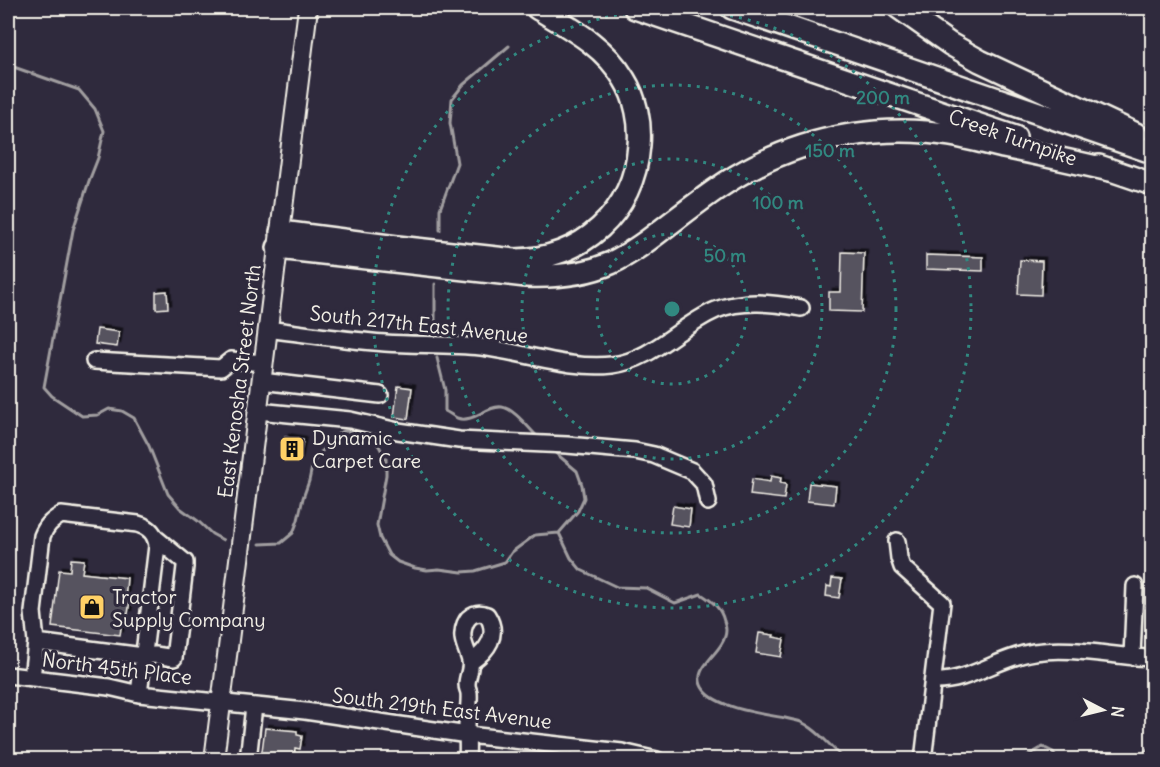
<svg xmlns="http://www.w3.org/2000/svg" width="1160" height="767" font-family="Delius,sans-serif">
	<defs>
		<filter id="shadow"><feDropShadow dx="3.5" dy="-3.5" stdDeviation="0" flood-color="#0009"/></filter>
	</defs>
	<rect width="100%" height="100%" fill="#2f2a3d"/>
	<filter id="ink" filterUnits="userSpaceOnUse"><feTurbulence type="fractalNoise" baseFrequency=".0167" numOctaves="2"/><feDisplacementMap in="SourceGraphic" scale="12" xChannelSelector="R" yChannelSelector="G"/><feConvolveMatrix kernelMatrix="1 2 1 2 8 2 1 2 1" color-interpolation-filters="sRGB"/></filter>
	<g filter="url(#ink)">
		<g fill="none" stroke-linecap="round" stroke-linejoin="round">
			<path stroke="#a19ea0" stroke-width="3" d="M8,65L79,90L95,109L104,131L98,158L89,181L73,230L44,387L52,396L82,416L98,415L109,409L122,411L134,418L149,446L168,494L180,508L198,521L212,534L223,540
				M440,230V209L457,163L450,123L452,99L463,85L509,46
				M435,284V330
				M437,358L445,390V411C449,413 453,416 457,418C473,424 486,405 502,407C515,409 529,429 538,437
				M559,533L571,558L581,570L617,587L646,588L675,603L701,594C712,601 721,608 724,621C725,624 726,627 726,630C726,653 687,668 704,690C717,708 763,714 785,718C791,720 798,720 803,723C819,731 832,748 845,760
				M260,544L281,543L293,533L298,520L303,498L309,481L313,462L321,452L331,443L339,433L345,431H357L370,435L379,446L386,459V475L377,525L380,538L389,555L398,562L415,568L427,570L439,569L462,572L475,571L505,562L512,552L535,535L559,533L578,511L584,498L582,485L577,471L552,450
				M1020,760L1043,747L1053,752L1058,760
				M1140,760V756L1152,745"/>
		</g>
		<path fill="#56525f" stroke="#f4f1e8" stroke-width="1.5" filter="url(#shadow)" d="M842,252L864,253L862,312L829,311V292H841Z
			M926,255L983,257V271L926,269Z
			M1020,260L1042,261L1041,295L1018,294Z
			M167,291L168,308L156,309V292Z
			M97,329L119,332L117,347L95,344Z
			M398,386L412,388L408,419L394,417Z
			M285,437L303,440L299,462L281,458Z
			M771,476L781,478L780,483L786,484L784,499L750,495L752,479L770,482Z
			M809,483L836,486L834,504L807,501Z
			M673,506L691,509L689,527L670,524Z
			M71,559L84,560L82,573L127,578L125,600H130L128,614H123L120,635L52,627L59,570L70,571Z
			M832,578L842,579L839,598L826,596L827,586L831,587Z
			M759,633L774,635L773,637L784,639L781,657L756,653Z
			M265,728L297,731V735L302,736L300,749L295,748L294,759H261Z"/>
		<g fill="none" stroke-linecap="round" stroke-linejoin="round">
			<g stroke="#f4f1e8" stroke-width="20">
				<path id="minor" d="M267,329C306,334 346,340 385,343C417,345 449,344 481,347C523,352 570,370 612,365C653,360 679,326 716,310C743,299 773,303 801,308
					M94,361L221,368L231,360L263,363
					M261,381L380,395
					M258,411L350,420L398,431L459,440L567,445L635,451L654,455L692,471L704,484L708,502
					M897,541L899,558L902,567L942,603L923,760
					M36,642L143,656L155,655L174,658L185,567V562L157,539
					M1132,657L1135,586
					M8,675L109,687L139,694L305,711L468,735L622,752L657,760
					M32,678L36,642L33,612L42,536C46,526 51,521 61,515L138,524C149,527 156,534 157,546L139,694
					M933,681C968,683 999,657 1034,652C1073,646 1113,657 1152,658
					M248,760L254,706
					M467,760C468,748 467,738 467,726C467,715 470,704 469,693C468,688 467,689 467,684C467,677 472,668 470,661C467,648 459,639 465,624C469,614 478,611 487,615C500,635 487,651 471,662"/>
			</g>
			<g stroke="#f4f1e8" stroke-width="22">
				<path id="major" d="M214,760L308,8"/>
			</g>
			<g stroke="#f4f1e8" stroke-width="26">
				<path id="highway" d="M635,8L1015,137
					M732,8L1152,152
					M899,8L950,44L980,61L1136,134
					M1099,166L1152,184
					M281,232L397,247L515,260C582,259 634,213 639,145C641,123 636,98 624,79C604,45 570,28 537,8
					M278,248L526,276C555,277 584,275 611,263C632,253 650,239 668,225C696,204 723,182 755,166C813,136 885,124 950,135C968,138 986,143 1003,147C1039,154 1075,162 1110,170"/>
			</g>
			<use href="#minor" stroke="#2f2a3d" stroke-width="15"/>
			<use href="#major" stroke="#2f2a3d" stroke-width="18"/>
			<use href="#highway" stroke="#2f2a3d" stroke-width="21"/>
		</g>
	</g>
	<g fill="none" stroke="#318880" stroke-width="3" stroke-dasharray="3 6">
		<circle cx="672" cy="309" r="75"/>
		<circle cx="672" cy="309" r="150"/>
		<circle cx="672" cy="309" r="224"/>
		<circle cx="672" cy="309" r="299"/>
	</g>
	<defs>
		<g id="building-square" transform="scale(1.35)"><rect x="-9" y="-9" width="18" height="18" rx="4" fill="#ffd166" stroke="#2f2a3d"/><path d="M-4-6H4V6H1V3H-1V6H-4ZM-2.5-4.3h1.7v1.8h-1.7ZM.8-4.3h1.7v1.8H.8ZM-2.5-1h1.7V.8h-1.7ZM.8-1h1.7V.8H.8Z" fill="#111"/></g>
		<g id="shop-square" transform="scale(1.35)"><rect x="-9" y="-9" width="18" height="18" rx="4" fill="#ffd166" stroke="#2f2a3d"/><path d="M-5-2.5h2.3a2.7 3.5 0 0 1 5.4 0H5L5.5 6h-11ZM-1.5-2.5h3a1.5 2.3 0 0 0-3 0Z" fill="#111"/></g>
	</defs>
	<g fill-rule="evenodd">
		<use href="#building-square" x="292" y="449"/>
		<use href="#shop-square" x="92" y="607"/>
	</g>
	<g text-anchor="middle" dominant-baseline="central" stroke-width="6" stroke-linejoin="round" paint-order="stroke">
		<g font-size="20" fill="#f4f1e8" stroke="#2f2a3d">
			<text transform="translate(1013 137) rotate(19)">Creek Turnpike</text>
			<text transform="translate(419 324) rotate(6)">South 217th East Avenue</text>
			<text transform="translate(239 381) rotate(-83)">East Kenosha Street North</text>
			<text transform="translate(117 668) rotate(7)">North 45th Place</text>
			<text transform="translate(442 708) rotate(7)">South 219th East Avenue</text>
		</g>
		<g font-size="20" fill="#f4f1e8" stroke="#2f2a3d" text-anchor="start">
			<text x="312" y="437">Dynamic<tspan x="312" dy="23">Carpet Care</tspan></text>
			<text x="112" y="596">Tractor<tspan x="112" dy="23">Supply Company</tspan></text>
		</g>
	</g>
	<circle cx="672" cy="309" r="9" fill="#318880" stroke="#2f2a3d" stroke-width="3"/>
	<g font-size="18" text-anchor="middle" font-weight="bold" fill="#318880" stroke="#2f2a3d" stroke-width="6" stroke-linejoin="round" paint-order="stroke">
		<text x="883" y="104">200 m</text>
		<text x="830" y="157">150 m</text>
		<text x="778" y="209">100 m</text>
		<text x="725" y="262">50 m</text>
	</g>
	<rect width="1160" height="767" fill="none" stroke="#2f2a3d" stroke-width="30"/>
	<rect x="15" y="15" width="1130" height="737" fill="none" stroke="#f4f1e8" stroke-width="2" filter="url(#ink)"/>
	<g transform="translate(1103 710) rotate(97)" stroke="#2f2a3d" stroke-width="4.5" paint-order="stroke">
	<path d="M0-4.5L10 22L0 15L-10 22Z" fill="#f4f1e8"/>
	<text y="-9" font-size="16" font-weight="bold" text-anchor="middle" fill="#f4f1e8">N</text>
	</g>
</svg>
